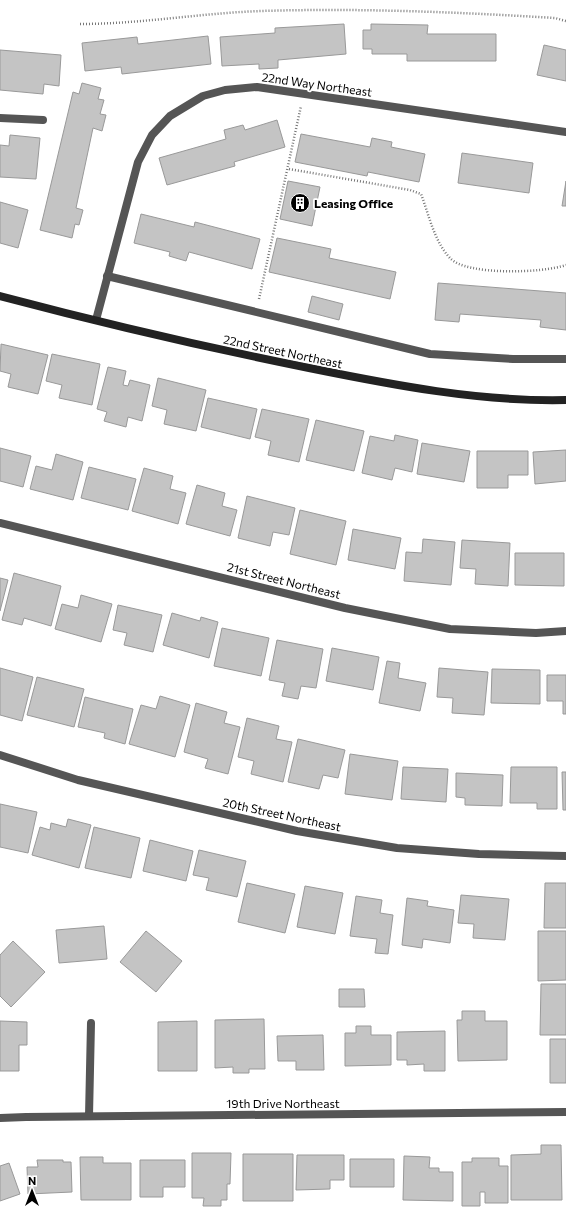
<svg xmlns="http://www.w3.org/2000/svg" width="566" height="1223" font-family="Commissioner,sans-serif">
	<rect width="100%" height="100%" fill="#fff"/>
	<path fill="#c4c4c4" stroke="#999" d="M344,24L346,54L278,60V68L259,69V64L222,66L220,37L275,33V28Z
		M371,24L428,25L427,34H496V61H407V54H372V49H363V30H371Z
		M208,36L211,64L122,74L121,67L85,71L82,43L137,37L138,44Z
		M544,45L566,50V81L537,75Z
		M0,50L61,55L59,86L44,84L43,94L0,90Z
		M82,83L101,88L98,99L104,100L100,114L106,115L102,131L93,128L76,208L83,210L79,225L75,224L72,238L40,230L73,92L79,94Z
		M277,120L285,147L234,162L235,166L167,185L159,158L226,139L224,130L243,125L245,130Z
		M301,134L370,147L372,138L392,142L391,147L425,154L419,182L368,172L367,176L295,162Z
		M10,135L40,138L36,179L0,177V145L9,146Z
		M462,153L533,163L529,193L458,183Z
		M288,181L320,187L312,226L280,219Z
		M566,181V206H562Z
		M0,202L28,210L18,248L0,243Z
		M141,214L194,227L195,222L260,239L252,269L189,252L186,261L169,256L170,252L134,243Z
		M277,238L331,249L329,258L396,272L390,299L269,272Z
		M438,283L566,293V330L540,327L541,320L460,314L459,322L435,320Z
		M312,296L343,304L339,320L308,312Z
		M1,344L48,355L38,394L8,387L11,374L0,371Z
		M52,354L100,364L92,405L59,398L62,385L46,381Z
		M108,367L126,371L123,385L128,386L130,380L150,385L142,421L128,417L126,427L104,421L107,412L97,409Z
		M158,378L206,390L196,431L164,424L167,410L152,406Z
		M208,398L257,409L250,439L201,427Z
		M262,409L309,419L299,462L268,455L271,441L255,437Z
		M316,420L364,431L354,471L306,460Z
		M395,435L418,440L412,472L395,468L392,480L362,473L370,436L394,441Z
		M422,443L470,451L464,482L417,474Z
		M0,448L31,456L23,487L0,481Z
		M566,450V481L535,484L533,452Z
		M477,451H528V475H508V488H477Z
		M56,454L83,462L73,500L30,489L36,466L52,470Z
		M89,467L136,479L128,510L81,498Z
		M144,468L173,476L170,489L186,493L178,524L132,511Z
		M197,485L225,493L222,506L237,510L230,536L186,524Z
		M247,496L295,508L289,535L273,532L270,546L238,538Z
		M300,510L346,521L336,565L290,554Z
		M353,529L401,538L395,569L348,560Z
		M423,539L455,542L451,585L404,581L406,552L422,553Z
		M462,540L510,543L508,586L475,584L476,569L460,568Z
		M515,553H564V586L515,585Z
		M14,573L61,586L51,626L24,618L22,625L2,620Z
		M0,578L8,580L0,611Z
		M81,595L112,604L101,642L55,629L62,604L78,608Z
		M118,605L162,615L153,652L124,645L127,633L113,630Z
		M172,613L200,621L201,617L218,622L209,658L163,645Z
		M222,628L269,638L261,676L214,666Z
		M277,640L323,649L316,688L301,686L298,699L282,696L285,683L269,680Z
		M332,648L379,657L373,690L326,681Z
		M387,661L400,663L398,678L426,683L420,711L379,703Z
		M0,668L33,677L22,721L0,715Z
		M439,668L488,672L484,715L452,713L453,698L437,697Z
		M492,669L540,670V704L491,703Z
		M547,675H566V714H563V701H547Z
		M37,677L84,689L74,727L27,715Z
		M160,696L190,705L175,757L129,744L141,705L156,709Z
		M85,697L133,709L125,744L104,738L105,733L78,727Z
		M196,703L227,712L224,723L240,727L228,774L205,768L208,759L184,752Z
		M247,718L279,726L276,739L292,742L283,782L251,774L254,761L238,757Z
		M298,739L345,750L338,778L323,775L319,789L288,782Z
		M350,754L398,761L392,800L345,794Z
		M403,767L448,769L446,802L401,799Z
		M511,767H557V809H537V803H510Z
		M562,772H566V810H563Z
		M456,773L503,775L502,806L465,805V798L456,797Z
		M0,804L37,812L28,853L0,847Z
		M68,819L91,825L79,868L32,855L40,827L50,830L51,823L66,827Z
		M94,827L140,838L131,878L85,868Z
		M150,840L193,851L186,881L143,871Z
		M199,850L246,861L237,897L206,890L209,878L193,875Z
		M247,883L295,894L285,933L238,922Z
		M545,883H566V928H544Z
		M305,886L343,893L335,934L297,927Z
		M461,895L509,899L505,940L473,938L474,924L458,923Z
		M356,896L382,900L380,913L393,915L388,954L375,953L377,939L350,936Z
		M407,898L428,901L427,906L454,910L450,943L423,939L422,948L402,945Z
		M104,926L107,959L59,963L56,930Z
		M146,931L182,961L156,992L120,962Z
		M538,931H566V980L538,981Z
		M13,941L45,972L11,1007L0,996V955Z
		M541,984H566V1035H540Z
		M339,989H364L365,1007H339Z
		M462,1011H485V1021H507V1060L458,1061L457,1020H462Z
		M264,1019L265,1069H249V1073H233V1067L215,1068V1020Z
		M0,1021L27,1022V1045H19V1071H0Z
		M197,1021V1071H158V1022Z
		M356,1026H371V1035H391V1065L345,1066V1033H356Z
		M445,1031V1071H424V1064L407,1065V1060H397V1032Z
		M323,1035L324,1070H296V1061H278L277,1036Z
		M550,1039H566V1083H550Z
		M541,1145H561L562,1200H511V1155L541,1154Z
		M192,1153H231L230,1184H227V1200H221V1206H203L204,1198H192Z
		M243,1154H293V1201H243Z
		M297,1155H344V1180H330V1189L296,1190Z
		M404,1156L430,1157L429,1168H439V1172H453V1201L403,1200Z
		M80,1157H103V1163H131V1200H81Z
		M472,1158H499V1166H508V1203H485V1192H480V1206H462V1162H472Z
		M350,1159H394V1187H350Z
		M37,1160H63V1162H71L72,1192L28,1194L27,1167H38Z
		M140,1160H185V1187H163V1197H140Z
		M9,1163L20,1194L0,1201V1166Z"/>
	<g fill="none" stroke-linecap="round" stroke-linejoin="round">
		<path stroke="#777" stroke-width="2.5" stroke-dasharray="1 2" stroke-linecap="butt" d="M80,24C141,24 201,13 261,11C359,8 457,12 555,18L566,21
			M289,169L410,190L421,194C429,215 434,241 450,258C466,276 544,273 566,265
			M259,299L301,106"/>
		<path stroke="#555" stroke-width="8" d="M0,118L43,120
			M107,276L430,354L513,359H566"/>
		<path stroke="#555" stroke-width="8" d="M96,320L138,162L152,135L170,116L203,96L225,90L257,87L566,132
			M0,523L345,608L450,629L536,633L566,631
			M0,755L78,780L297,831L397,848L479,854L566,856
			M89,1116L91,1023
			M0,1118L26,1117L566,1112"/>
		<path stroke="#222" stroke-width="8" d="M0,296C102,323 205,347 309,368C393,385 480,402 566,400"/>
	</g>
	<defs>
		<g id="building-disc" transform="scale(1)"><circle r="9.5" fill="#000" stroke="#fff"/><path d="M-4-6H4V6H1V3H-1V6H-4ZM-2.5-4.3h1.7v1.8h-1.7ZM.8-4.3h1.7v1.8H.8ZM-2.5-1h1.7V.8h-1.7ZM.8-1h1.7V.8H.8Z" fill="#fff"/></g>
	</defs>
	<g fill-rule="evenodd">
		<use href="#building-disc" x="300" y="203"/>
	</g>
	<g text-anchor="middle" dominant-baseline="central" stroke-width="3.5" stroke-linejoin="round" paint-order="stroke">
		<g font-size="12" fill="#000" stroke="#fff">
			<text transform="translate(317 84) rotate(8)">22nd Way Northeast</text>
			<text transform="translate(283 351) rotate(12)">22nd Street Northeast</text>
			<text transform="translate(284 580) rotate(14)">21st Street Northeast</text>
			<text transform="translate(282 814) rotate(12)">20th Street Northeast</text>
			<text x="283" y="1103">19th Drive Northeast</text>
		</g>
		<g font-size="12" font-weight="bold" fill="#000" stroke="#fff" text-anchor="start">
			<text x="314" y="203">Leasing Office</text>
		</g>
	</g>
	<g transform="translate(32 1191)" stroke="#ffffff" stroke-width="3" paint-order="stroke">
	<path d="M0-3L7 15L0 10L-7 15Z" fill="#000000"/>
	<text y="-6" font-size="11" font-weight="bold" text-anchor="middle" fill="#000000">N</text>
	</g>
</svg>
